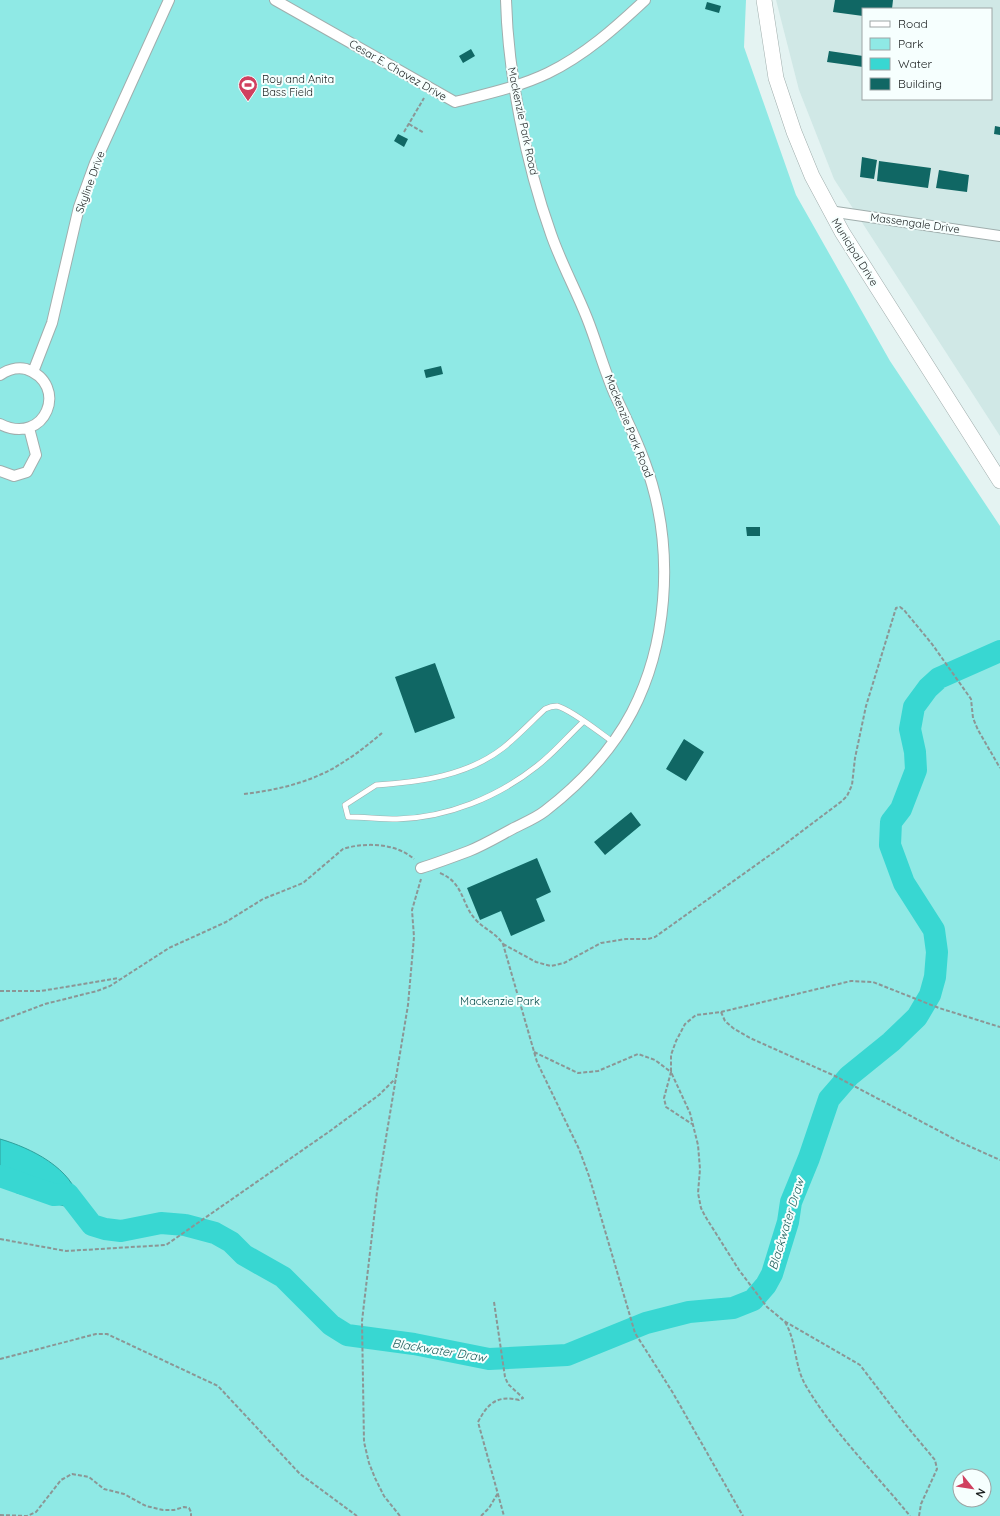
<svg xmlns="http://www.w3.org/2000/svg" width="1000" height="1516" font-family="Quicksand,sans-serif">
	<rect width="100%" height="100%" fill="#e4f3f2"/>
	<path fill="#d0e8e6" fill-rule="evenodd" d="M776,0H1000V436L834,179L799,90ZM863,9H991V99H863Z"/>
	<path fill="#8fe9e5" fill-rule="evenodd" d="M0,0H746L744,47L796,195L890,361L1000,526V1516H0ZM960,1476H984V1500H960Z"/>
	<path fill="#38d7d2" stroke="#2fa09c" d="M0,1139C31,1148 72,1168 80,1202L72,1208L17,1193L0,1182Z"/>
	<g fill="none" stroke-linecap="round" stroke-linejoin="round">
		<path stroke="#38d7d2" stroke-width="22" d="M0,1176L54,1195L68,1194L92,1225L105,1229L121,1231L161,1223L185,1225L215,1233L231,1242L244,1255L283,1277L331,1325L347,1335L414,1344L489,1359L567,1355L646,1323L689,1312L733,1308L753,1300L766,1285L772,1274L788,1222L791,1202L809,1158L829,1099L849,1076L891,1042L917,1017L930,995L935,977L937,952L934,930L904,883L890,845L891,822L901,809L916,770L915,752L910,729L914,707L928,688L939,678L1000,651"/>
	</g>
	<path fill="#106764" d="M835,0H893L892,9H863V16L833,12Z
		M707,2L721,6L719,13L705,9Z
		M471,49L475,56L463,63L459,56Z
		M829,51L863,56V67L827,62Z
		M995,126L1000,127V135L994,134Z
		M398,134L408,139L404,147L394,141Z
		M862,157L877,160L874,179L860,177Z
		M879,161L931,168L928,188L877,181Z
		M939,170L969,175L967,192L936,188Z
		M441,366L443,374L426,378L424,370Z
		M746,527H760V536H747Z
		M435,663L455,718L415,733L395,677Z
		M684,739L704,752L686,781L666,769Z
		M631,812L641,825L605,855L594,842Z
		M537,858L551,892L536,899L545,921L511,936L501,911L480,920L467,888Z"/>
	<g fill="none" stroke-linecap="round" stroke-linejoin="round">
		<g stroke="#a0aead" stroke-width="6">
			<path id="lane" d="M583,722C568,736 554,753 537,766C498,797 447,818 397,819C380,819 364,817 348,817L345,805L376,785C420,782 467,776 503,748C518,736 531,722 545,709C549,707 553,706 557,706C572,710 600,733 613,742"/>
		</g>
		<g stroke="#a0aead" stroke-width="12">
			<path id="street" d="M275,0L455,102C486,94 519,87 548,73C585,55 615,28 645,0
				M829,211L1000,236
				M33,372L52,323L79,207L95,163L169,0
				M0,375C7,370 17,367 26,369C70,384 46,447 0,424
				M0,471L14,476L27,472L36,455L29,428
				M421,868C437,863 453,857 469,851C484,845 499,836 514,828C524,823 536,818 545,811C580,784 611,752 632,712C667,645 673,557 652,484C643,453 629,424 615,395C604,370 597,343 587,318C576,290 561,263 551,234C526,164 508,74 506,0"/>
		</g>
		<g stroke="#a0aead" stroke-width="16">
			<path id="secondary" d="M764,0L776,78L794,132L812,176L842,232L1000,481"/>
		</g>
		<path stroke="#8b9695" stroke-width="2" stroke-dasharray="4 2" stroke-linecap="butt" d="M409,124L424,133
			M404,132L424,98
			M244,794C279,790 316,781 345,761C358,753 370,743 382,733
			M440,873C464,883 461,903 475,919C484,929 496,933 503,944L537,1062L579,1149L589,1176L635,1333L673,1393L743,1516
			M503,944L536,962L551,966L564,963L601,943L626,939H648L655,937L777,850L842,801L847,796L852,785L855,758L866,706L896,608L900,607L904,610L932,644L971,699L973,718L978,730L1000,768
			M0,991H41L119,978
			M721,1012L725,1021L733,1028L750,1038L835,1076L960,1142L1000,1160
			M0,1021L45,1004L97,991L110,986L169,948L226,922L263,899L303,883L343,849C365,842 396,843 414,859
			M534,1052L578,1073L598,1071L638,1054L655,1060L671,1072L664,1098L666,1107L692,1124
			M0,1239L66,1251L166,1245L330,1131L379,1095L395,1079
			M494,1302L505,1377L508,1384L523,1398L519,1400C497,1395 488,1403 478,1422L504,1516
			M785,1322C797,1342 794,1366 806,1386C833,1432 876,1474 910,1516
			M0,1359L96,1334H107L218,1386L300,1474L357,1516
			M0,1515L27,1516L36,1512L61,1480L72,1474L89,1477L104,1489L124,1494L146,1506L163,1510H174L184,1507L189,1508L191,1512V1516
			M400,1516L384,1496L375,1478L369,1463L364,1442L362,1321L377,1192L408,1005L414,937L412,910L421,879
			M481,1516L489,1508L498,1493
			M919,1516L921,1504L937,1469L935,1460L905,1424L860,1365L784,1321L767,1307L739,1270L705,1216L701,1208L698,1193L700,1169L698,1145L690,1113L671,1072V1055L676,1041L685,1024L696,1015L721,1012L851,981L873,982L939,1008L1000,1027"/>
		<use href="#lane" stroke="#fff" stroke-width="5"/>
		<use href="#street" stroke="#fff" stroke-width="10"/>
		<use href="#secondary" stroke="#fff" stroke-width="15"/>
	</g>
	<defs>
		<g id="stadium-pin" transform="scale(1)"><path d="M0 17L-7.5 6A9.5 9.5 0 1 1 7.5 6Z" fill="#d0405f" stroke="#f6fffe"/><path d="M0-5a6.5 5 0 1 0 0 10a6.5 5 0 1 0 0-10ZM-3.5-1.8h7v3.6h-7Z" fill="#fff"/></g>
	</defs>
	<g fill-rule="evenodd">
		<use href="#stadium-pin" x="248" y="85"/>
	</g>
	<g text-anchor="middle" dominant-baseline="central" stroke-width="4" stroke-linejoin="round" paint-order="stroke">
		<g font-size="11" fill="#1a1f1f" stroke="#f6fffe">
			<text transform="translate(398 70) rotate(30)">Cesar E. Chavez Drive</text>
			<text transform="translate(523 121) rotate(78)">Mackenzie Park Road</text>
			<text transform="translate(90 182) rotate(-70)">Skyline Drive</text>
			<text transform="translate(915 223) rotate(8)">Massengale Drive</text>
			<text transform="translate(855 252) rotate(58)">Municipal Drive</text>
			<text transform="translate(629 426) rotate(68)">Mackenzie Park Road</text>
		</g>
		<g font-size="11" fill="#1a1f1f" stroke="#f6fffe" text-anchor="start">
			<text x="262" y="79">Roy and Anita<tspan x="262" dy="13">Bass Field</tspan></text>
		</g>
		<g font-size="11" fill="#014847" stroke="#f6fffe">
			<text x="500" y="1001">Mackenzie Park</text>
		</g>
		<g font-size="12" font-style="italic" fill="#23615e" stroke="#f6fffe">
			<text transform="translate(786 1224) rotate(-73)">Blackwater Draw</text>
			<text transform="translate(439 1350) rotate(9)">Blackwater Draw</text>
		</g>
	</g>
	<rect x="862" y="8" width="130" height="92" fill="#f6fffe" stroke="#9ea5a5"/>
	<rect x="870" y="21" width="20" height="6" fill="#ffffff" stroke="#9ea5a5"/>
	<text x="898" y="28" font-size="12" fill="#1a1f1f">Road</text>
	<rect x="870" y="38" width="20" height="12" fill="#8fe9e5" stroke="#9ea5a5"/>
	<text x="898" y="48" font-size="12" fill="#1a1f1f">Park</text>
	<rect x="870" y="58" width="20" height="12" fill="#38d7d2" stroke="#9ea5a5"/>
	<text x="898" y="68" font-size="12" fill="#1a1f1f">Water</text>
	<rect x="870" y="78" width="20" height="12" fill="#106764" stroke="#9ea5a5"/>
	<text x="898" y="88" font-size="12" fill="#1a1f1f">Building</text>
	<g transform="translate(972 1488) rotate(120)"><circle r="19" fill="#f6fffe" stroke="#9ea5a5"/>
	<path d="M0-3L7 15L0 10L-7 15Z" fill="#d0405f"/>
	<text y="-6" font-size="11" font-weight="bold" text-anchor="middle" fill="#1a1f1f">N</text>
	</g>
</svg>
